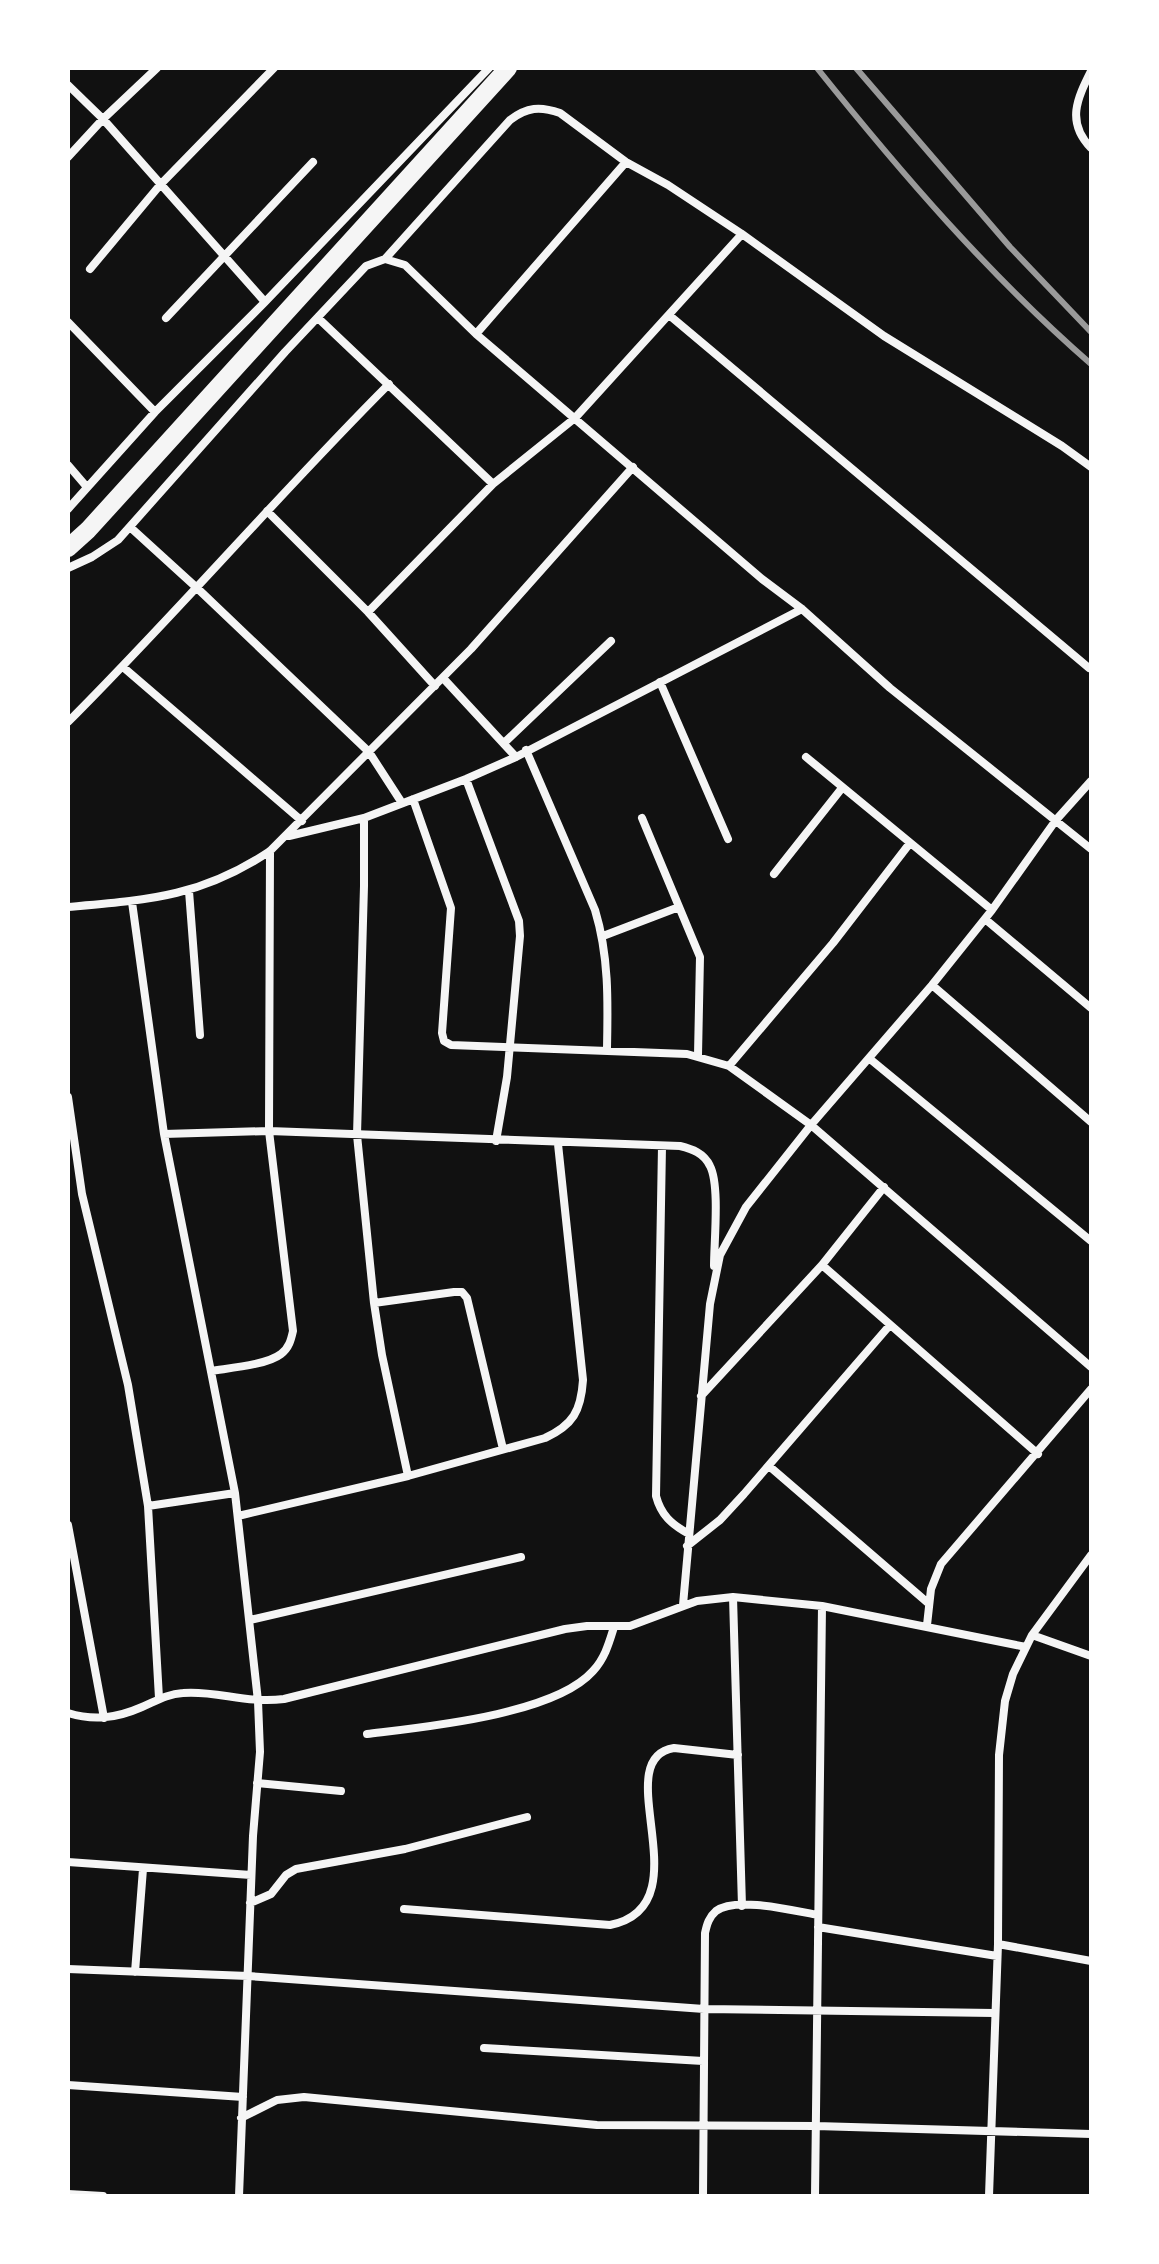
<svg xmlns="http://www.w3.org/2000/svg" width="1159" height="2264" font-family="Karla,sans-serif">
	<rect width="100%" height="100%" fill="#111"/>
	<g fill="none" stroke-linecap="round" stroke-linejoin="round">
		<path stroke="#f5f5f5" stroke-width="8" d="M1091,71C1077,99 1066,122 1091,148
			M68,85L103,119L265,302
			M68,157L103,119L157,68
			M385,259L510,120C527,107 540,106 560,113L626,162L668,185L742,234L884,336L1062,446L1091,467
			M90,269L160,185L274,68
			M669,315L1089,668
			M166,318L313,162
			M318,318L493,484
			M68,322L155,412
			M476,334L626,162
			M68,465L86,486
			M68,509L155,412L265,302L489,68
			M267,511L368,612L435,686
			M130,527L197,588L369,752L402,803
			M68,568L92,557L118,540L285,352L366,266L385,259L405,265L476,334L762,579L802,609L890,688L1091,849
			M368,612L493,484L575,418L742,234
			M123,667L302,821
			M443,678L516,757
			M660,682L728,839
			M68,722C178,612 279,494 389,384
			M504,743L611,641
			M526,750L595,910C609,956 608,1001 607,1049
			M806,757L992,910
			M466,779L519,921L520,936L507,1077L496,1141
			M413,799L451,908L442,1033L444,1041L451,1045L687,1054L729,1066L811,1125L1091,1367
			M364,818V886L357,1135L374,1303L382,1355L408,1476
			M642,818L700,957L698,1055
			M289,836L364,818L466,779L516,757L802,609
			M774,874L842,788
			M189,891L200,1035
			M132,902L164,1134L235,1493L258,1701L260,1752L253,1836L239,2196
			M68,907C148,900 201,897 270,851L471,649L633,467
			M985,919L1091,1008
			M603,936L679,907
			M932,985L1091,1122
			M870,1059L1091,1241
			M729,1066L833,943L910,843
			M68,1097L82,1194L128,1385L148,1506L159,1698
			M164,1134L269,1131L680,1146C692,1149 704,1153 710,1166C720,1185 714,1242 714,1266
			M662,1146L656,1496C661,1515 671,1524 689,1534
			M822,1265L1038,1454
			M374,1303L454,1292H462L467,1298L503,1449
			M211,1371C229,1368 267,1365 281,1354C289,1348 291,1340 293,1331L269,1131L270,851
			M701,1396L822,1265L884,1187
			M769,1466L928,1603
			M148,1506L235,1493
			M238,1516L408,1476L545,1438C573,1425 581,1411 583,1380L558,1144
			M68,1525L104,1718
			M687,1546L720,1520L744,1494L890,1325
			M733,1597L742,1906
			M683,1605L710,1304L720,1255L746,1207L811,1125L932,985L992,910L1056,820L1091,781
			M250,1620L521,1557
			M927,1625L931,1589L941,1564L1091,1389
			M1032,1635L1091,1656
			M68,1713C94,1721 117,1718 142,1707C156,1701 167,1694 183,1693C216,1690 246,1704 284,1699L565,1629L587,1626H630L697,1601L733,1597L822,1606L1026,1647
			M367,1734C424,1727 554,1715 593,1671C605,1658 609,1643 614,1627
			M257,1783L341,1791
			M68,1862L251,1875
			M250,1903L271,1894L286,1875L296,1869L405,1849L527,1817
			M404,1909L610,1925C706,1906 605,1759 674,1748L738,1755
			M818,1927L997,1956
			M998,1944L1091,1961
			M68,1969L248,1976L704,2009L994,2013
			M135,1972L143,1869
			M484,2048L703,2061
			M68,2085L243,2097
			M241,2118L277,2100L304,2097L597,2125L816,2126L1091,2134
			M68,2194L103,2196
			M703,2196L705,1933C707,1924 709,1917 716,1911C736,1896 795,1911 818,1915
			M815,2196L822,1606
			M989,2196L998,1944L999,1755L1005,1701L1013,1674L1032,1635L1091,1555"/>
		<path stroke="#f5f5f5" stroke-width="18" d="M68,548L88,530L508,68"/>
		<path stroke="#9a9a9a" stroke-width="6" d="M817,68C901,173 989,275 1091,364
			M856,68L1010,247L1091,332"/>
	</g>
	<rect width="1159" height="2264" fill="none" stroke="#ffffff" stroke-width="140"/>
</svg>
